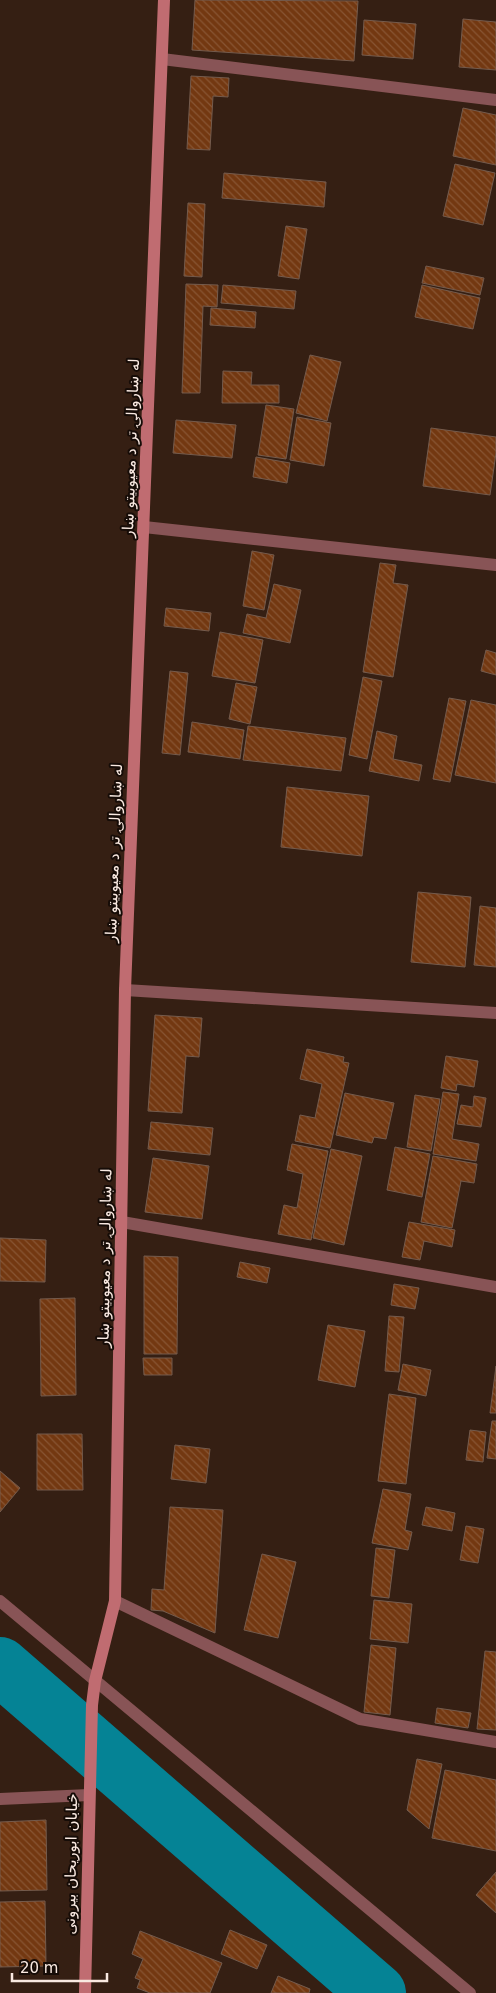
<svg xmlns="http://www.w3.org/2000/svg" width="496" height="1993" font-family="'DejaVu Sans','Noto Naskh Arabic',sans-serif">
	<defs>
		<pattern id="building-back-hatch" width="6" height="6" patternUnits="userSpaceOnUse" patternTransform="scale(1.25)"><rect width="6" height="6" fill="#733811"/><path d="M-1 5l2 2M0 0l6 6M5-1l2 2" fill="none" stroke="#853"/></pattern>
	</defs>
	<rect width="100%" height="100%" fill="#351f13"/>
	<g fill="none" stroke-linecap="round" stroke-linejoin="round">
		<path stroke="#058395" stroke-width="58" d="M0,1666L377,1993"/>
	</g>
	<path fill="url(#building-back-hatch)" stroke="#745b4d" d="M195,0L358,1L354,61L192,50Z
		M463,19L496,22V70L459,67Z
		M364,20L416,24L413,59L362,55Z
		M191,76L229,78L228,97L213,96L210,150L187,149Z
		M463,108L496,115V165L453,156Z
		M455,164L495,173L483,225L443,216Z
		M224,173L326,182L324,207L222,198Z
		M188,203L205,204L202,277L184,276Z
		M286,226L307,229L299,279L278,276Z
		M426,266L484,278L480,295L422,283Z
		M186,284L218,285L217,307L203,306L200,393H182Z
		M223,285L296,291L294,309L221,303Z
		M422,285L480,298L473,329L415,317Z
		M211,308L256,312L255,328L210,325Z
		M310,355L341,362L327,421L296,413Z
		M223,371L252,372L251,385H279V403H222Z
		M266,405L294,409L286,459L258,455Z
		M297,417L331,423L324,466L290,460Z
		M176,420L236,425L232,458L173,453Z
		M431,428L496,437V453L490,495L423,486Z
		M256,457L290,463L287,483L253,477Z
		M252,551L274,555L264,610L243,606Z
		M380,563L396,565L393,583L408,585L393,677L363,672Z
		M274,584L301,590L290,643L243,633L247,614L266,618Z
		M166,608L211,613L209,631L164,626Z
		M220,632L263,640L255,683L212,676Z
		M486,650L496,653V675L481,671Z
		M170,671L188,673L180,755L162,753Z
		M363,677L382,681L367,759L349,755Z
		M236,683L257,687L250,724L229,719Z
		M449,698L466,701L450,782L433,779Z
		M471,700L496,705V783L455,775Z
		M192,722L244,730L240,759L188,752Z
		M248,726L346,738L341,771L243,760Z
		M377,731L397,736L393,759L422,765L419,781L369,771Z
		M287,787L369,796L362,856L281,847Z
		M418,892L471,897L465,967L411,962Z
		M480,906L496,908V967L474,965Z
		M155,1015L202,1018L199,1057L186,1056L182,1113L148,1111Z
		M307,1049L344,1057L343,1062L349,1063L330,1148L295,1141L300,1115L315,1118L322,1084L300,1079Z
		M446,1056L478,1061L474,1087L457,1084L456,1091L441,1088Z
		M443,1092L459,1094L452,1139L479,1144L476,1161L433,1154Z
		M345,1093L394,1103L386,1139L374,1137L372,1143L336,1135Z
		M415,1095L440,1099L431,1151L407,1147Z
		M474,1096L486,1098L481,1127L457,1124L461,1105L473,1107Z
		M151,1122L213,1128L210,1155L148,1149Z
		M292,1144L328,1151L311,1240L278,1234L284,1205L297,1208L303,1174L287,1170Z
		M395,1147L430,1154L422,1197L387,1190Z
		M331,1149L362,1156L344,1245L313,1238Z
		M433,1156L477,1164L474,1183L461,1181L452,1228L421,1222Z
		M153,1158L209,1166L202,1219L145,1212Z
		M409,1222L455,1230L452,1247L424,1241L420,1260L402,1257Z
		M0,1238L46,1240L45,1282L0,1281Z
		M144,1256L178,1257L177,1354H144Z
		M240,1262L270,1268L267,1283L237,1277Z
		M394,1284L419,1288L415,1309L391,1305Z
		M75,1298L76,1395L41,1396L40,1299Z
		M389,1316L404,1317L399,1372L385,1371Z
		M328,1325L365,1331L355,1387L318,1380Z
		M143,1358H172V1375H144Z
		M403,1364L431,1370L426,1396L398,1390Z
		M496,1366V1413H490Z
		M389,1394L416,1398L406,1484L378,1481Z
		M492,1421H496V1459L487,1458Z
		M470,1430L486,1432L483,1462L466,1460Z
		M37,1434H82L83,1490H37Z
		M175,1445L210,1449L206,1483L171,1479Z
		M0,1471L20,1488L0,1512Z
		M383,1489L411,1494L405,1530L412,1532L408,1550L372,1543Z
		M170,1507L223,1510L215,1633L163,1611L151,1610L152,1589L164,1590Z
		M426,1507L455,1513L452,1531L422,1525Z
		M466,1526L484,1529L478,1563L460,1560Z
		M376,1548L395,1550L389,1598L371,1596Z
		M262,1554L296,1562L278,1638L244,1630Z
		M374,1600L412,1604L408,1643L370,1639Z
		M371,1645L396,1648L390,1715L364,1712Z
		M485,1651L496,1652V1730L477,1729Z
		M437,1708L471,1713L468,1728L435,1723Z
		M417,1759L442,1764L429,1829L407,1810Z
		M445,1770L496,1780V1851L432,1838Z
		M46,1820L47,1890L0,1891V1822Z
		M496,1872V1913L476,1895Z
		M45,1901L46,1966L0,1967V1902Z
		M230,1930L267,1945L257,1969L221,1954Z
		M140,1931L222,1963L210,1993H150L137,1988L140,1980L135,1978L143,1959L132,1954Z
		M278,1976L310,1989L309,1993H271Z"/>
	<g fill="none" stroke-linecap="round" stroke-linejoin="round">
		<path stroke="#885456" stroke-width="12" d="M162,59L496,100
			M144,527L496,565
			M125,990L496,1013
			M122,1222L496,1287
			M0,1601L470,1993
			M115,1601L360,1719L496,1742
			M0,1799L89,1795"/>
		<path stroke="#c06c71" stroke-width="12" d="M85,1993L92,1705L95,1681L115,1601L125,990L164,0"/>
	</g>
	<g text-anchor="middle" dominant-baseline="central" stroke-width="4" stroke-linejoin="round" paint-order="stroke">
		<g font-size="15" fill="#f9e9e1" stroke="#160c07">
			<text transform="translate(131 448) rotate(-88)">له ښاروالۍ تر د معیوبیتو ښار</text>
			<text transform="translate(114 853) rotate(-88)">له ښاروالۍ تر د معیوبیتو ښار</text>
			<text transform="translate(105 1258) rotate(-89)">له ښاروالۍ تر د معیوبیتو ښار</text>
			<text transform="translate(71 1864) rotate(-89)">خیابان ابوریحان بیرونی</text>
		</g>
	</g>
	<path d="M12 1973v8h95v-8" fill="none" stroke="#f9e9e1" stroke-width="2.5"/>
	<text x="20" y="1973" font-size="15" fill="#f9e9e1" stroke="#160c07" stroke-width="4" paint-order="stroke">20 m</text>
</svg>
